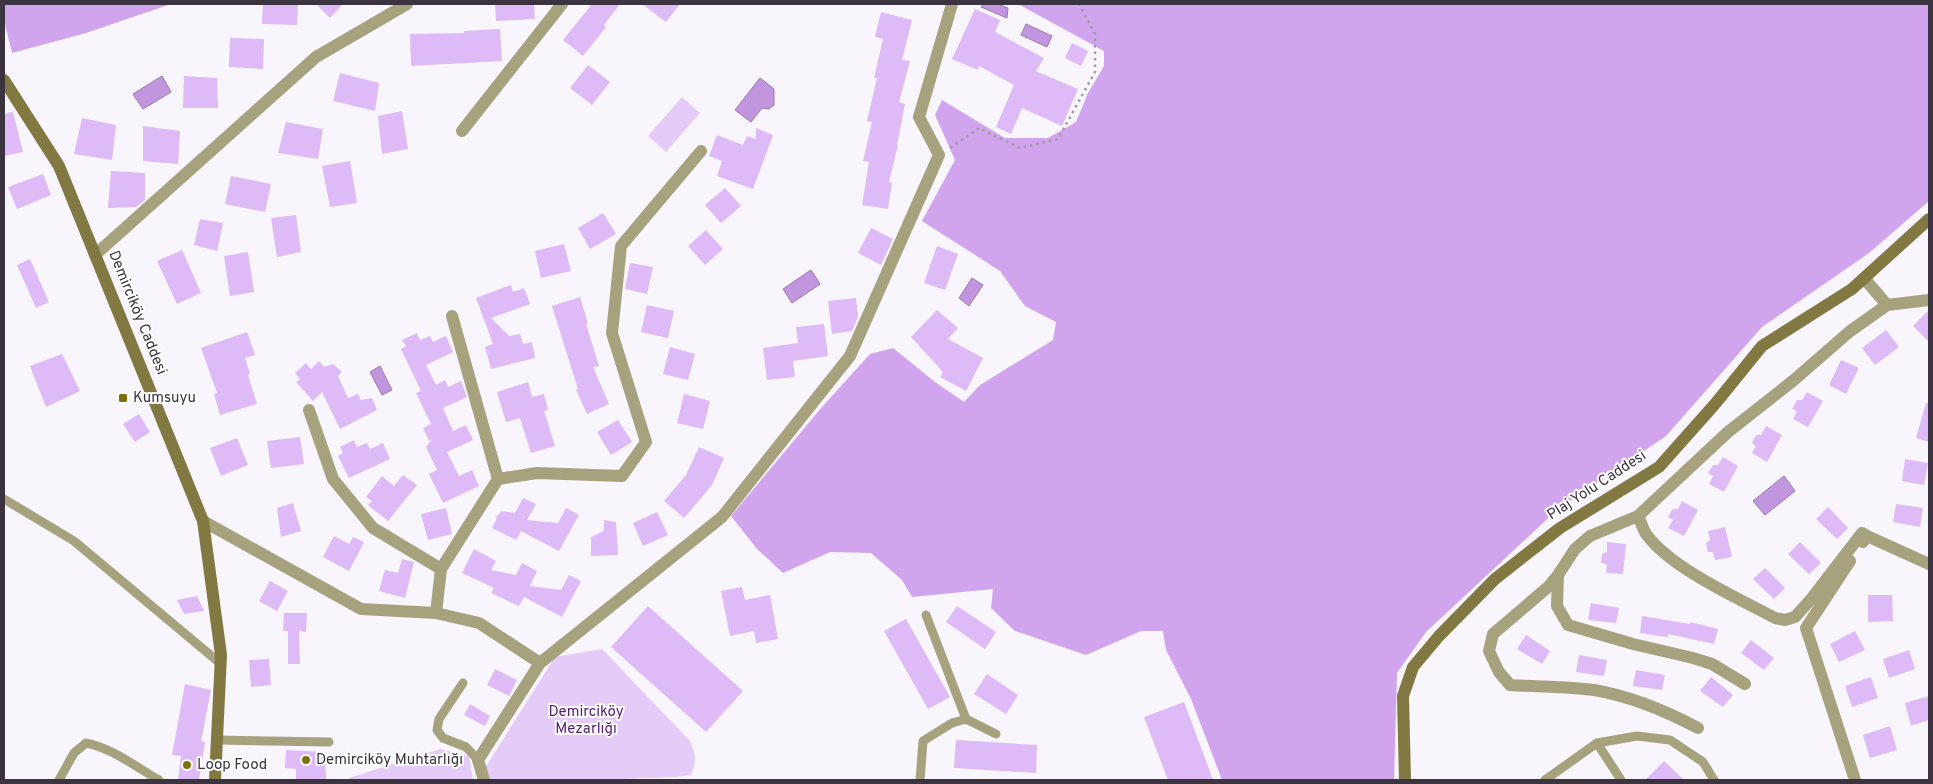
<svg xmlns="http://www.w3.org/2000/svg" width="1933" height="784" font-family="Overpass,sans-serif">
	<rect width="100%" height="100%" fill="#f9f5fc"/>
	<path fill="#e5cbf7" d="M682,97L700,113L666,152L648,136Z
		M602,649L690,741C696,756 697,760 691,775L676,777L596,780H489L485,768L555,657Z
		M440,749L469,756L473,780H349V778Z"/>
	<path fill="#d1a5ee" d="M4,4H171L86,33L12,53L4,20Z
		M1018,4H1929V201L1869,253L1762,327L1666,436L1558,509L1426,632L1397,673L1394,780H1222L1191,699L1166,650L1163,631H1141L1086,655L1015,631L991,608L993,589L912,597L902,580L871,553L830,552L783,573L757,549L731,516L822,407L870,354L893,348L935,382L964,402L980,385L1053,340L1056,322L1025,306L1000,271L922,221L955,160L935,115L942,100L1005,138H1048L1076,122L1088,93L1104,66V51Z"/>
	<path fill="#c296df" stroke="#9a78af" d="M983,4H998L1008,8L1007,18L981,7Z
		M1026,24L1052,36L1047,47L1021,35Z
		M162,76L171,92L143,109L133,94Z
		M760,78L774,89V105L769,109L762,108L751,122L735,110Z
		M811,270L820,284L792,303L783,289Z
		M972,278L983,285L969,306L959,298Z
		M380,366L392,390L382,395L370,372Z
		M1784,476L1795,491L1765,515L1753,501Z"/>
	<path fill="#debaf6" d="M263,4H298L297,25L262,24Z
		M316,4H343L330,18Z
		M495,4H534L535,19L496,21Z
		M592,4H620L604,25L606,27L583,56L563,40Z
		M642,4H680L666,22Z
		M975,9L1000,20L995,32L1044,58L1036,71L1078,89L1062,126L1022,108L1011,134L996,127L1014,85L979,66L978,70L952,59Z
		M881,12L912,20L902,60L910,61L899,102L905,104L897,145H898L889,182L892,183L888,209L862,205L869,162L863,161L872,122L867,121L877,78H874L883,39L875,37Z
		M500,29L502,61L411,66L410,34L464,33V31Z
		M230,38L264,39L263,69L229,67Z
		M1072,43L1088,51L1081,66L1065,58Z
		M588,65L610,82L592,105L570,88Z
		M340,73L379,83L375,111L333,101Z
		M184,76L217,78L218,108H183Z
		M402,111L408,149L382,154L378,116Z
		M13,112L23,152L4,156V114Z
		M82,118L116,125L112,160L74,154Z
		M286,122L323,129L318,159L278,153Z
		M143,126L180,131L178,164L143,161Z
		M756,128L773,135L753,189L717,176L722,161L709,156L717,135L743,145L747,136L756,139Z
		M350,161L357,203L330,207L322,166Z
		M111,171L145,173V200L136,207L108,208Z
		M43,174L51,195L17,209L8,187Z
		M231,176L271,184L265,212L225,204Z
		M725,188L741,206L721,223L705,205Z
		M603,213L616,234L590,249L578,228Z
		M296,215L301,252L277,257L271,218Z
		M200,219L223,223L217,251L194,245Z
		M871,228L893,239L881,265L858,253Z
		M706,230L723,249L705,265L688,246Z
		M564,244L571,271L541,278L535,251Z
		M937,246L958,254L945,290L924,283Z
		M182,250L201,293L177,304L157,261Z
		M248,252L254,292L230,296L224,256Z
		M30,259L49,302L36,308L17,265Z
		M630,263L653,267L647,294L625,289Z
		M511,285L513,292L524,288L530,304L491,318L509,336L520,334L523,344L532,342L535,358L491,369L485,347L493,344L476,298Z
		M580,297L588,324H586L599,366L593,367L609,404L587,414L576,390L578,389L552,306Z
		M856,298L858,317L852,331L832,334L828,301Z
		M647,305L674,311L668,338L641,332Z
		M937,310L958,328L948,339L983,358L966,391L940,377L943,372L911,337Z
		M1929,310V342L1913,326Z
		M824,324L828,356L793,361L795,377L767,380L763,348L798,343L796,327Z
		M1886,330L1899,347L1875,365L1862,348Z
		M247,332L255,355L245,358L250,374L248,375L257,404L220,415L214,394L217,393L201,348Z
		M417,333L420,340L430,336L433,342L446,336L453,352L426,365L436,385L445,380L448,387L461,381L467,397L443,408L453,431L466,425L473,440L447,452L459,476L472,470L479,486L443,503L429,474L437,470L426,447L432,439L429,441L423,428L431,424L416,393L421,391L401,349L406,346L402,340Z
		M670,347L695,354L688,380L663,374Z
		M62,354L80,391L46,407L30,366Z
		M1841,360L1859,368L1846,394L1829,385Z
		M319,361L324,367L333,364L342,372L338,376L348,398L358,394L361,400L372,398L377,410L340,429L322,392L313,401L296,382L300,379L295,373L306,363L311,369Z
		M528,382L532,397L544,394L548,410L544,411L555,446L531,453L520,418L506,422L497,392Z
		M1807,392L1823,401L1808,427L1793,419L1797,411L1792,409L1797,400H1802Z
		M684,394L710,401L703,429L677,423Z
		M1926,403H1929V442L1916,438Z
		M139,414L150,432L135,442L123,424Z
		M618,420L632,442L611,455L597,432Z
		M1766,426L1782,435L1767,462L1752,453L1756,446L1752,443L1756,435H1761Z
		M300,437L304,464L271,468L267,441Z
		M237,438L248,465L221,476L210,448Z
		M354,440L357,447L367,443L370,449L383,443L390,459L349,478L338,456L343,453L340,447Z
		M699,447L724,458L712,485L684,518L664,501L686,475Z
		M1723,457L1738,466L1724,492L1709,484L1713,476L1708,473L1713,465H1718Z
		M1905,459L1928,463L1924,485L1902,481Z
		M403,475L417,485L388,521L368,505L372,501L366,497L382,476L394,486Z
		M523,498L536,504L527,520L558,523L566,508L579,515L559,551L521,531L516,540L492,528L497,518L495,516H498L501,511L515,513Z
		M1682,501L1698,510L1684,536L1668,528L1673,520L1668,517L1673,509H1678Z
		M293,503L301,531L281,537L277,508Z
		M1896,504L1923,508L1920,527L1893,522Z
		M1828,507L1848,528L1837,539L1816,519Z
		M446,508L452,534L428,540L421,514Z
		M657,512L668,535L643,546L633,523Z
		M604,520L616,522L618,555L591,556V537L604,531Z
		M1725,527L1732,557L1715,560L1713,552H1708L1706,543L1710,540L1708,531Z
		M334,536L349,544L353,537L364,542L349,571L323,557Z
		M1607,542L1626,544L1623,574L1606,573L1607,564L1601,563L1602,554L1607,552Z
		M1800,542L1821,563L1809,574L1788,554Z
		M474,549L496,561L491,570L516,575L522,563L537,571L530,586L561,590L569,575L581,581L562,617L524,597L519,606L491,593L494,588L462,573Z
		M402,559L414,562L405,598L379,591L385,570L398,573Z
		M1765,568L1785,588L1774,599L1753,579Z
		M270,581L288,591L277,611L259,601Z
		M742,587L745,600L770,595L778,639L756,643L754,631L730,636L721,591Z
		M1868,595H1892L1893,621L1868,622Z
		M197,596L204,611L184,614L177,600Z
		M1591,603L1619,608L1616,623L1588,620Z
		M648,606L743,691L706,732L611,647Z
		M957,606L996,632L985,649L946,622Z
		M284,613H307L306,632L299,631L300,664H288V631H283Z
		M1642,616L1690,624V622L1718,629L1714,644L1668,634V637L1659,636L1640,633Z
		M906,619L950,697L928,709L884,631Z
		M1855,631L1865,650L1839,662L1830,644Z
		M1526,635L1550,651L1542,664L1517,649Z
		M1751,640L1774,658L1764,670L1741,653Z
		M1909,650L1915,669L1889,678L1883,659Z
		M1579,655L1607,660L1604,676L1576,672Z
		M269,659L271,685L251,687L249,660Z
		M495,669L517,680L509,696L487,685Z
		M1636,670L1665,675L1662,690L1633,686Z
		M987,674L1018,695L1006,714L974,694Z
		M1711,677L1733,695L1723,707L1700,691Z
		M1871,677L1878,698L1852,707L1845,686Z
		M185,684L211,690L201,741L205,742L199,780H178L181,756L172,755Z
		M1929,696V720L1911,726L1905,703Z
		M1184,702L1213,780H1168L1144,717Z
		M470,704L490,716L485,726L464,715Z
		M1890,726L1897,750L1870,758L1863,735Z
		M956,740L1037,745L1036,773L954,768Z
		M286,750L325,752L326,780H296V769L285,768Z
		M1664,761L1684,780H1645Z"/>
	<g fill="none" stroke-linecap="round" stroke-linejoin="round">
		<path stroke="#a09aa4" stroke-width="2.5" stroke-dasharray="2.5 4" stroke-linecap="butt" d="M950,148L979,128L1020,148L1058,139L1095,72V34L1079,4"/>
		<path stroke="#a7a27e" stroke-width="9" d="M4,499L74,541L221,664
			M926,615L966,719
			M463,683L439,719L437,730L443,738L466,747L478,760
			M217,740L329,742
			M1597,743L1621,780
			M59,780L74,753L86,743C112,748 136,767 159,780
			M920,780L923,741L952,723L966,719L996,734
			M1545,780L1597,743L1637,736L1670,740L1703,762L1714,780"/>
		<path stroke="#a7a27e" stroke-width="12" d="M462,131L562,4
			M95,255L316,57L407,4
			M1864,278L1887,305
			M452,316L498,479
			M309,410L333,479L373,528L441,569L436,613
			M1638,516L1590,536L1575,549L1558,575L1548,587L1493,634L1489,651L1499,672L1510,685C1538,687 1567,686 1594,690C1630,696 1666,711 1698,728
			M203,521L361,609L436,613L479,623L540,663L722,517L850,356L939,155L919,117L952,4
			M1867,536L1862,533L1812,598L1795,617L1785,620L1775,618C1736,597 1672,569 1646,534C1643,529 1641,522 1638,516L1728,432L1794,380L1849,332L1887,305L1929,300
			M1863,542L1867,536L1929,564
			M1850,561L1806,628L1855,780
			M441,569L498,479L537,473L622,476L646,442L612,333L621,246L701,151
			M1558,575L1557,606L1568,625L1633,644L1693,658L1712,664L1745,684
			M484,780L478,760L540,663"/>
		<path stroke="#827841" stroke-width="12" d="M4,80L59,166L203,521L221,655L215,780
			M1405,780L1403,696L1413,667L1439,636L1495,579L1560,528L1659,467L1715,404L1762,346L1852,289L1929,219"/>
	</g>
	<g fill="#7d6f0c" stroke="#fff" stroke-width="2">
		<rect x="118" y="393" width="10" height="10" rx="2.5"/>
		<circle cx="306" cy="760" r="5"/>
		<circle cx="187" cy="765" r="5"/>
	</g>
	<g text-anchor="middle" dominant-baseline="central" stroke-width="4" stroke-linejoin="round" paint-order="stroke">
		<g font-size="15" fill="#3b3340" stroke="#fff">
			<text transform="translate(137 313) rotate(68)">Demirciköy Caddesi</text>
			<text transform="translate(1597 486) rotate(-33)">Plaj Yolu Caddesi</text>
		</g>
		<g font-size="15" fill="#3b3340" stroke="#fff" text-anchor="start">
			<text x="133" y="398">Kumsuyu</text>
			<text x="316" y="760">Demirciköy Muhtarlığı</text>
			<text x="197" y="765">Loop Food</text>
		</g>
		<g font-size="15" fill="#582075" stroke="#fff">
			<text x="586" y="712">Demirciköy<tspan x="586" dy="17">Mezarlığı</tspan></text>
		</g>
	</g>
	<rect width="1933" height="784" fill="none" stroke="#3b3340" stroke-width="10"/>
</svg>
